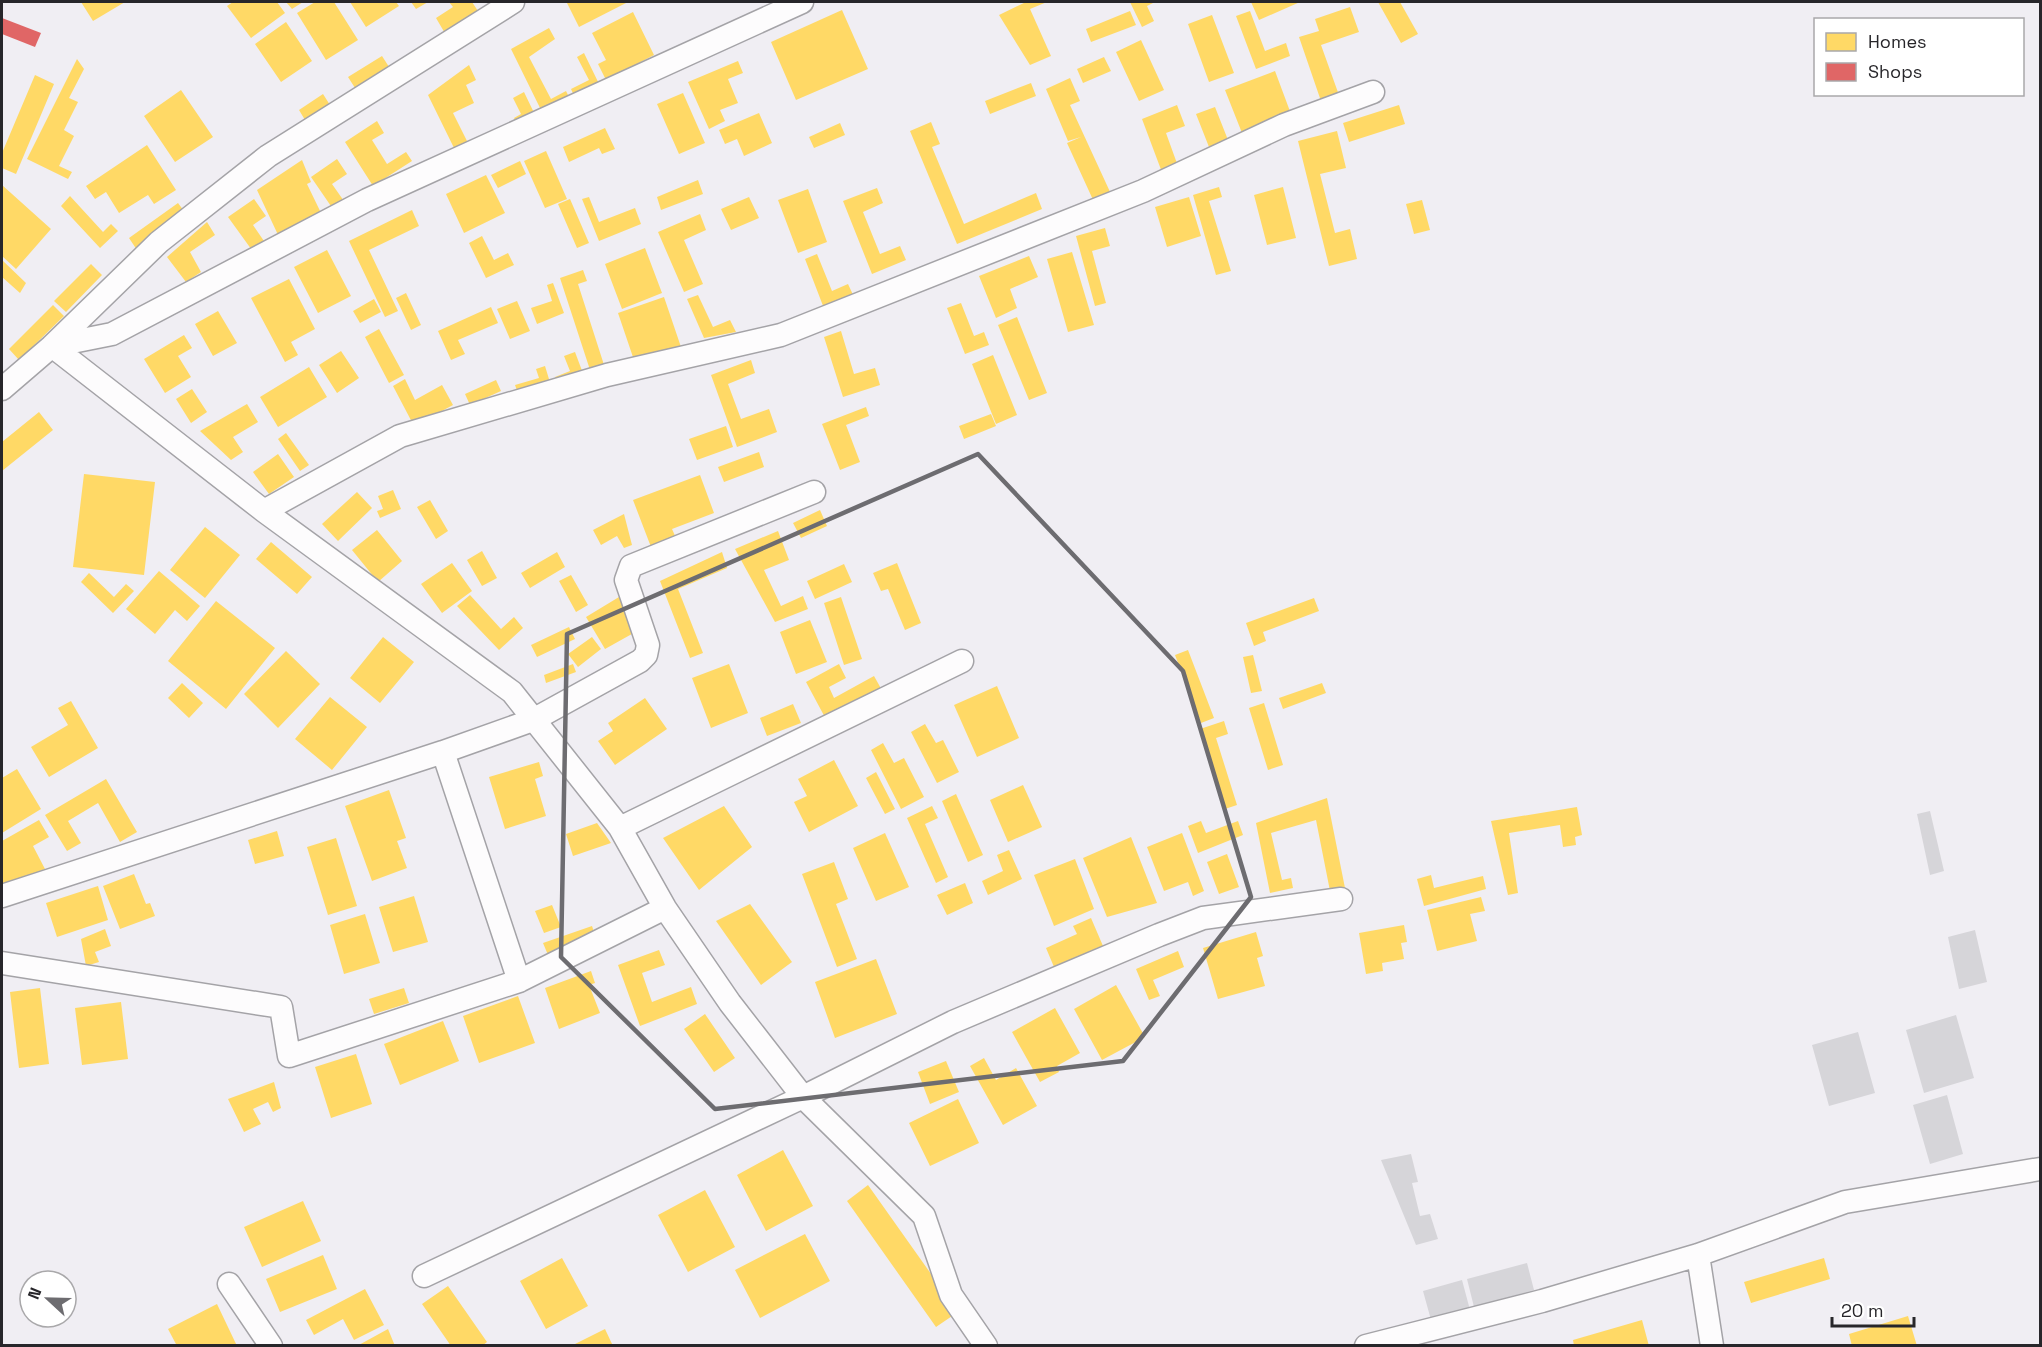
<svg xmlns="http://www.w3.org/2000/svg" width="2042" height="1347" font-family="'Space Grotesk',sans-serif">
	<rect width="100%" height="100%" fill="#f0eef3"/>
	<path fill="#ffd966" d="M81,2H125L93,21Z
		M233,2H277L285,13L251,38L227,6Z
		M286,2H303L292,9Z
		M315,2H334L358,40L326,60L297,13Z
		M350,2H396L399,6L366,27Z
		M411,2H428L416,9Z
		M449,2H472L480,14L446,35L436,18L453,7Z
		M569,2H628L579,27L567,3Z
		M1026,2H1047L1030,9L1051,56L1030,65L999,15Z
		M1130,2H1155L1147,6L1154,21L1142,27Z
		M1251,2H1300L1259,20Z
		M1378,2H1400L1418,34L1401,43Z
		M1350,7L1359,32L1321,45L1340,98L1322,104L1299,37L1319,31L1315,19Z
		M842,10L868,69L796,100L771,42Z
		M1130,11L1136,25L1091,42L1086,29Z
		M1250,11L1265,51L1286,43L1290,56L1256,69L1236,16Z
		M633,12L654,55L606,80L598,64L606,60L592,33Z
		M1212,15L1234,73L1209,82L1188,24Z
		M286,22L312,61L281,82L255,44Z
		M549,28L555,39L529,57L551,99L566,91L570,99L543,114L511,49Z
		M1141,40L1164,90L1139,101L1116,52Z
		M584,53L601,88L576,100L571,89L589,80L577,57Z
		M382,56L391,70L357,91L348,77Z
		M1104,57L1111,71L1083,83L1077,69Z
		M77,59L84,69L69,98L78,102L64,130L74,136L59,166L72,172L68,179L27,159Z
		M738,61L743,73L728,79L738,103L720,110L725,121L709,129L688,82Z
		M469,65L476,80L466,85L474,103L453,113L468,143L455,150L428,95Z
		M1275,71L1291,114L1242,133L1225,90Z
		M35,75L54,84L16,174L2,168V153Z
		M1070,78L1080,101L1070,105L1111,194L1094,202L1067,143L1081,137L1068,141L1046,89Z
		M1031,83L1036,96L990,114L985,101Z
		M181,90L213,137L175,162L144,116Z
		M524,92L537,119L519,128L514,118L521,114L513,98Z
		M683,93L705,143L679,154L657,104Z
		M323,94L330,105L305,120L299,110Z
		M1177,105L1185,126L1166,133L1179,169L1163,175L1142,119Z
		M1399,105L1405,124L1349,142L1343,123Z
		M1215,107L1228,140L1209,147L1196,114Z
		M759,113L772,143L744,156L737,139L725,144L719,130Z
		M377,121L384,133L372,140L387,164L406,152L412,161L373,186L345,142Z
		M931,122L940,144L932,147L964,224L1036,193L1042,209L957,244L910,131Z
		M840,123L845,135L814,148L809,137Z
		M605,128L615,149L602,154L599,148L569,162L563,147Z
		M1337,131L1346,168L1320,174L1335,233L1350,229L1357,259L1329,266L1298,141Z
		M147,145L176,190L154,204L148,195L119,213L106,192L95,199L86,186Z
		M546,151L567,199L545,208L524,161Z
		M337,159L347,174L332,184L346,204L335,212L311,177Z
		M302,160L311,182L307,184L322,215L279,237L257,190Z
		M520,161L526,174L498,188L491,175Z
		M486,175L505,213L464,233L446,194Z
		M698,180L703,194L661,210L657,197Z
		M2,185L51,229L16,269L2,256Z
		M1219,187L1222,197L1209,201L1231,271L1216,275L1193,195Z
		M1283,187L1296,238L1267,245L1254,195Z
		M877,188L883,203L863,212L880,254L900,246L906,260L872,274L843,201Z
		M808,189L827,242L798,253L778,200Z
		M70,196L103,232L111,224L118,231L100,248L61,206Z
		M589,197L599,222L635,208L641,224L599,241L582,199Z
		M749,197L759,218L731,230L721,209Z
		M1189,197L1201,236L1167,247L1155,207Z
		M254,199L266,216L253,225L266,244L254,253L228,217Z
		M570,199L589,243L577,248L558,204Z
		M1422,200L1430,230L1414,234L1406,204Z
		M178,203L187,215L137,250L129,238Z
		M412,210L419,226L369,250L398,311L385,317L349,241Z
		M700,214L706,230L684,240L703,284L684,292L658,232Z
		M207,222L215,235L190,252L201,272L186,282L167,257Z
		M1105,228L1110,246L1092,251L1106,303L1095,306L1076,236Z
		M482,236L494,260L508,253L514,265L486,278L469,243Z
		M645,248L662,293L622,309L605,264Z
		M327,250L351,296L318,313L294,267Z
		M1072,252L1094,325L1068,332L1047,259Z
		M817,254L832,291L848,284L855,299L825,311L805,259Z
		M1029,256L1038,277L1010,289L1017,308L996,318L979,276Z
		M2,260L26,283L20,293L2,277Z
		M91,264L102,275L66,312L54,301Z
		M583,270L587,281L578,284L605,368L591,373L560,278Z
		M289,279L315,329L291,342L298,355L285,362L251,298Z
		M553,283L564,313L537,324L531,308L552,301L547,285Z
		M406,293L421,325L411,330L396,298Z
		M698,295L713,327L730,320L736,332L704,338L687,299Z
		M664,297L681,347L635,363L618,313Z
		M374,299L381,312L360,323L353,311Z
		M517,301L530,331L510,339L497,309Z
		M961,303L974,336L984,332L989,345L965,354L947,308Z
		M53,305L64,316L19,360L9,349Z
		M491,307L498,323L458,340L465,354L451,360L438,331Z
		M218,311L237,343L213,356L195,324Z
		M1017,317L1047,393L1029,400L998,325Z
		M379,329L404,375L389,383L365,337Z
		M841,331L854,374L875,368L880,385L843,397L824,337Z
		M184,335L192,348L178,356L191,377L165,393L144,359Z
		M341,351L359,378L337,393L319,365Z
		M575,352L584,376L559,386L555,377L570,371L564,356Z
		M993,355L1017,415L996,424L972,364Z
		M751,360L755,373L728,384L741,419L769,409L777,432L737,447L711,375Z
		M545,366L552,389L520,399L515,385L539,378L536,369Z
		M309,367L327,397L278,427L260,397Z
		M405,379L415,400L442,385L453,405L414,426L393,386Z
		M496,380L501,391L470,405L465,394Z
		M192,389L207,412L191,423L176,399Z
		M247,404L258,422L233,437L243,452L231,460L200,431Z
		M866,407L869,416L846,425L860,462L840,470L822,424Z
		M39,412L53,430L2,471V442Z
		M991,414L996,426L964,439L959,426Z
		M726,426L733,447L697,460L689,439Z
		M286,433L309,465L300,471L278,439Z
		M759,452L764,467L724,482L718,467Z
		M278,454L294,477L269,494L253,472Z
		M84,474L155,482L144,575L73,567Z
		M700,475L714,513L672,529L676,538L651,547L633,500Z
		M393,490L401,509L380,518L377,511L383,509L378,496Z
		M357,492L372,508L338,541L322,524Z
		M430,500L448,531L436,539L417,507Z
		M820,510L827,526L801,538L793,523Z
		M624,514L632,545L624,548L617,536L601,545L593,530Z
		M205,527L240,555L205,598L170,570Z
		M377,530L402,561L378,582L352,550Z
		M778,531L789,560L764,570L781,606L803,596L808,609L775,622L735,549Z
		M271,542L312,577L297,594L256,559Z
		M482,551L497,578L482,586L467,560Z
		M557,552L565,567L530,588L521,573Z
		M722,552L727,568L678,589L703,653L690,658L660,581Z
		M452,563L472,591L442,613L421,584Z
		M897,563L921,623L905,630L888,589L881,591L873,573Z
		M844,564L852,582L815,599L807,581Z
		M159,571L200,606L187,621L175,610L155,634L126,609Z
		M89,573L114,597L126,584L134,591L113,613L81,582Z
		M571,575L588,605L576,612L559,581Z
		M470,595L501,629L514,617L523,628L499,650L457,606Z
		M619,597L639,630L605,649L586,617Z
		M841,597L862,659L844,665L824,603Z
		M1314,598L1319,611L1263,632L1266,641L1254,646L1246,623Z
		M216,601L275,648L226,709L168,661Z
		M810,620L827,662L796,674L780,632Z
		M569,627L575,639L537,657L531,645Z
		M383,637L414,662L380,703L350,678Z
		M592,637L601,649L578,667L568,654Z
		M1188,650L1214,718L1201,723L1175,655Z
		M286,651L320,684L278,728L244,694Z
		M1253,655L1262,691L1251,693L1243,657Z
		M573,664L576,672L546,683L544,675Z
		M729,664L748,713L711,728L692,678Z
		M839,664L846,678L829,687L834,698L874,676L883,692L828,723L806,682Z
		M182,683L203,703L189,718L168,698Z
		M1322,683L1326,693L1283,709L1279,698Z
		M997,686L1019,738L977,757L954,705Z
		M330,697L367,727L332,770L295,739Z
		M645,698L667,729L615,765L598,741L613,731L608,723Z
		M71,701L98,748L49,777L31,747L68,725L58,708Z
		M1264,703L1283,765L1268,770L1249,708Z
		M793,704L801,723L767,736L760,718Z
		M1224,721L1228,734L1216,738L1237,805L1225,809L1200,729Z
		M925,724L936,743L943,740L959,772L937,783L911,732Z
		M883,743L894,763L904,758L924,797L901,809L871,750Z
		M834,760L858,806L809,832L794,802L807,796L798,779Z
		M539,762L543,776L535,779L546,816L505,829L489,777Z
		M17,769L41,809L2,833V778Z
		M876,772L895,809L885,814L866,778Z
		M106,779L137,832L120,842L98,803L68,821L81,843L67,851L45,815Z
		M1023,785L1042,827L1008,842L990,800Z
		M389,790L406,838L397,841L407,868L372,881L345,806Z
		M956,794L983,855L968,862L942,801Z
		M1327,798L1345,888L1330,891L1316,820L1271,833L1282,880L1291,878L1293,888L1270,893L1256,823Z
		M724,806L752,847L699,890L663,838Z
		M932,806L938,818L925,824L948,877L936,883L907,818Z
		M1577,807L1582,835L1575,837L1576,845L1563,847L1560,825L1509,833L1518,893L1508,895L1491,821Z
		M39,820L49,837L33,846L45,869L2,887V841Z
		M1201,821L1206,833L1238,821L1243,835L1198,853L1188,826Z
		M597,823L611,843L573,856L566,834Z
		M277,831L284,856L255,864L248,840Z
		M885,833L909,887L876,901L853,848Z
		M1182,833L1204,891L1193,896L1188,882L1164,891L1147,847Z
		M1131,837L1157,903L1107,917L1083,858Z
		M336,838L357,906L328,915L307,847Z
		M1009,850L1022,879L988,895L982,881L1003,871L997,855Z
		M1227,854L1239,887L1219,894L1207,862Z
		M1075,859L1094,909L1054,926L1034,875Z
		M834,862L848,899L836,904L857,959L837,967L802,874Z
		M134,874L146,904L150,903L155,916L120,929L103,886Z
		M1431,875L1434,888L1483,876L1486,889L1424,906L1417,879Z
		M965,883L973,903L947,915L937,895Z
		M98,886L108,920L57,937L46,903Z
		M414,896L428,942L393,952L379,907Z
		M1481,897L1485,911L1470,914L1477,941L1437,951L1427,910Z
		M750,904L792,962L761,985L716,921Z
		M552,905L561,927L544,933L535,911Z
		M365,914L380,963L344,974L330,925Z
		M1091,918L1103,946L1054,967L1046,948L1077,934L1073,926Z
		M1404,925L1407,942L1401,943L1404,959L1382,963L1383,971L1366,974L1359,933Z
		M592,926L596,938L548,955L543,943Z
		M105,929L111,946L95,952L99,962L86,966L81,939Z
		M1256,932L1263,956L1257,958L1265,986L1218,999L1203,948Z
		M659,950L665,965L642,973L652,1002L691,987L697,1004L640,1026L618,965Z
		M1178,951L1184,967L1153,980L1160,996L1149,1000L1136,969Z
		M876,959L897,1014L835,1038L815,982Z
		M591,971L595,983L589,985L600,1013L559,1029L545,988Z
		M1116,985L1145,1037L1102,1060L1074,1009Z
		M40,988L49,1064L19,1068L10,992Z
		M404,988L409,1003L374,1014L369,999Z
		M518,996L535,1043L479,1063L463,1016Z
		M121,1002L128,1059L82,1065L75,1008Z
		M1055,1008L1080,1053L1057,1066L1059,1072L1040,1082L1012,1032Z
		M705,1014L735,1058L714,1072L684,1029Z
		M443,1021L459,1061L400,1085L384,1044Z
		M356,1054L372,1104L331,1118L315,1067Z
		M984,1058L996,1080L1016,1068L1037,1106L1003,1125L970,1066Z
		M946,1061L959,1092L930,1104L918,1072Z
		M274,1082L281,1108L273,1112L268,1102L253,1109L261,1124L244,1132L228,1099Z
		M958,1099L979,1143L930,1166L909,1123Z
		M783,1150L813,1206L766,1231L737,1175Z
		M868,1185L958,1312L936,1327L847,1201Z
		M705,1190L735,1247L688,1272L658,1215Z
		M303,1201L321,1241L262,1267L244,1227Z
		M805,1234L830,1281L760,1318L735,1270Z
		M323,1255L337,1289L280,1312L266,1279Z
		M562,1258L588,1306L546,1329L520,1281Z
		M1824,1258L1830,1279L1751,1303L1744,1282Z
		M448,1286L487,1342L482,1346H451L422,1304Z
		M365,1289L384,1325L354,1340L343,1319L314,1335L306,1320Z
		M217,1304L237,1346H177L168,1329Z
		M1908,1316L1917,1346H1852L1849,1334Z
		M1642,1320L1649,1346H1574L1573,1340Z
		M388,1329L395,1346H357Z
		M605,1329L613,1346H571Z"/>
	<path fill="#e06666" d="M2,18L41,33L35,47L2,34Z"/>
	<path fill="#d6d5d9" d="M1930,811L1944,871L1930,875L1917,814Z
		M1975,930L1987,982L1959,989L1948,937Z
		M1956,1015L1974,1078L1924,1093L1906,1030Z
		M1858,1032L1875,1093L1829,1106L1812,1045Z
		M1947,1095L1963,1154L1930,1164L1913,1105Z
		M1411,1154L1418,1182L1412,1183L1420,1216L1430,1214L1438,1239L1416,1245L1381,1160Z
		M1527,1263L1534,1290L1474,1307L1467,1279Z
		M1462,1280L1470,1310L1431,1320L1423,1291Z"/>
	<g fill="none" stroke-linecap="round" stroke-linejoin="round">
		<g stroke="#a4a3a7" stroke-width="25">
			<path id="minor" d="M52,346L112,334L367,200L802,2
				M52,346L159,242L268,156L513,2
				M2,389L52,346L264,511L512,692L620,828L665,908L730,1003L803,1097L924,1216L951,1295L986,1346
				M264,511L400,436L607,375L781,335L1143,191L1284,125L1373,92
				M443,752L519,981
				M620,828L962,661
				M2,896L443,752L533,720L640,661L646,655L648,645L626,580L631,566L814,492
				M2,963L281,1007L289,1056L519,981L665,908
				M1698,1255L1712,1346
				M424,1276L803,1097L953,1022L1159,935L1203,918L1341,899
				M229,1284L271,1346
				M1366,1346L1542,1301L1698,1255L1845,1202L2040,1169"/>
		</g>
		<use href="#minor" stroke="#fdfcfd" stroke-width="22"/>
	</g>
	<path fill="none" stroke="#6d6c70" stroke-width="4.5" stroke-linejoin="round" d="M978,454L1183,671L1251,897L1123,1061L715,1109L561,957L567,634Z"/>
	<rect width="2042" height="1347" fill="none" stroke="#27262a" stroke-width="6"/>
	<rect x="1814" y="18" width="210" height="78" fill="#ffffff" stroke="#a9a8aa" stroke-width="1.5"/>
	<rect x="1826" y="33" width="30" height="18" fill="#ffd966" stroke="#a9a8aa" stroke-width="1.5"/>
	<text x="1868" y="48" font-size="18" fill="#27262a">Homes</text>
	<rect x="1826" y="63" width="30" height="18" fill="#e06666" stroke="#a9a8aa" stroke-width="1.5"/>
	<text x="1868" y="78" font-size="18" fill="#27262a">Shops</text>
	<g transform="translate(48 1299) rotate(292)"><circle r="28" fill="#ffffff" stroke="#a9a8aa" stroke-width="1.5"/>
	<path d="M0-4.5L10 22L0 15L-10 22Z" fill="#6d6c70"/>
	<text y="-9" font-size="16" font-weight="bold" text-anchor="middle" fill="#27262a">N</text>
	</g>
	<path d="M1832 1317v9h82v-9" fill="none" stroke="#27262a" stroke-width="3"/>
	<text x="1841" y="1317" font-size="18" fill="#27262a" stroke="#ffffff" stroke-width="4.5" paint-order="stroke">20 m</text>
</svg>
